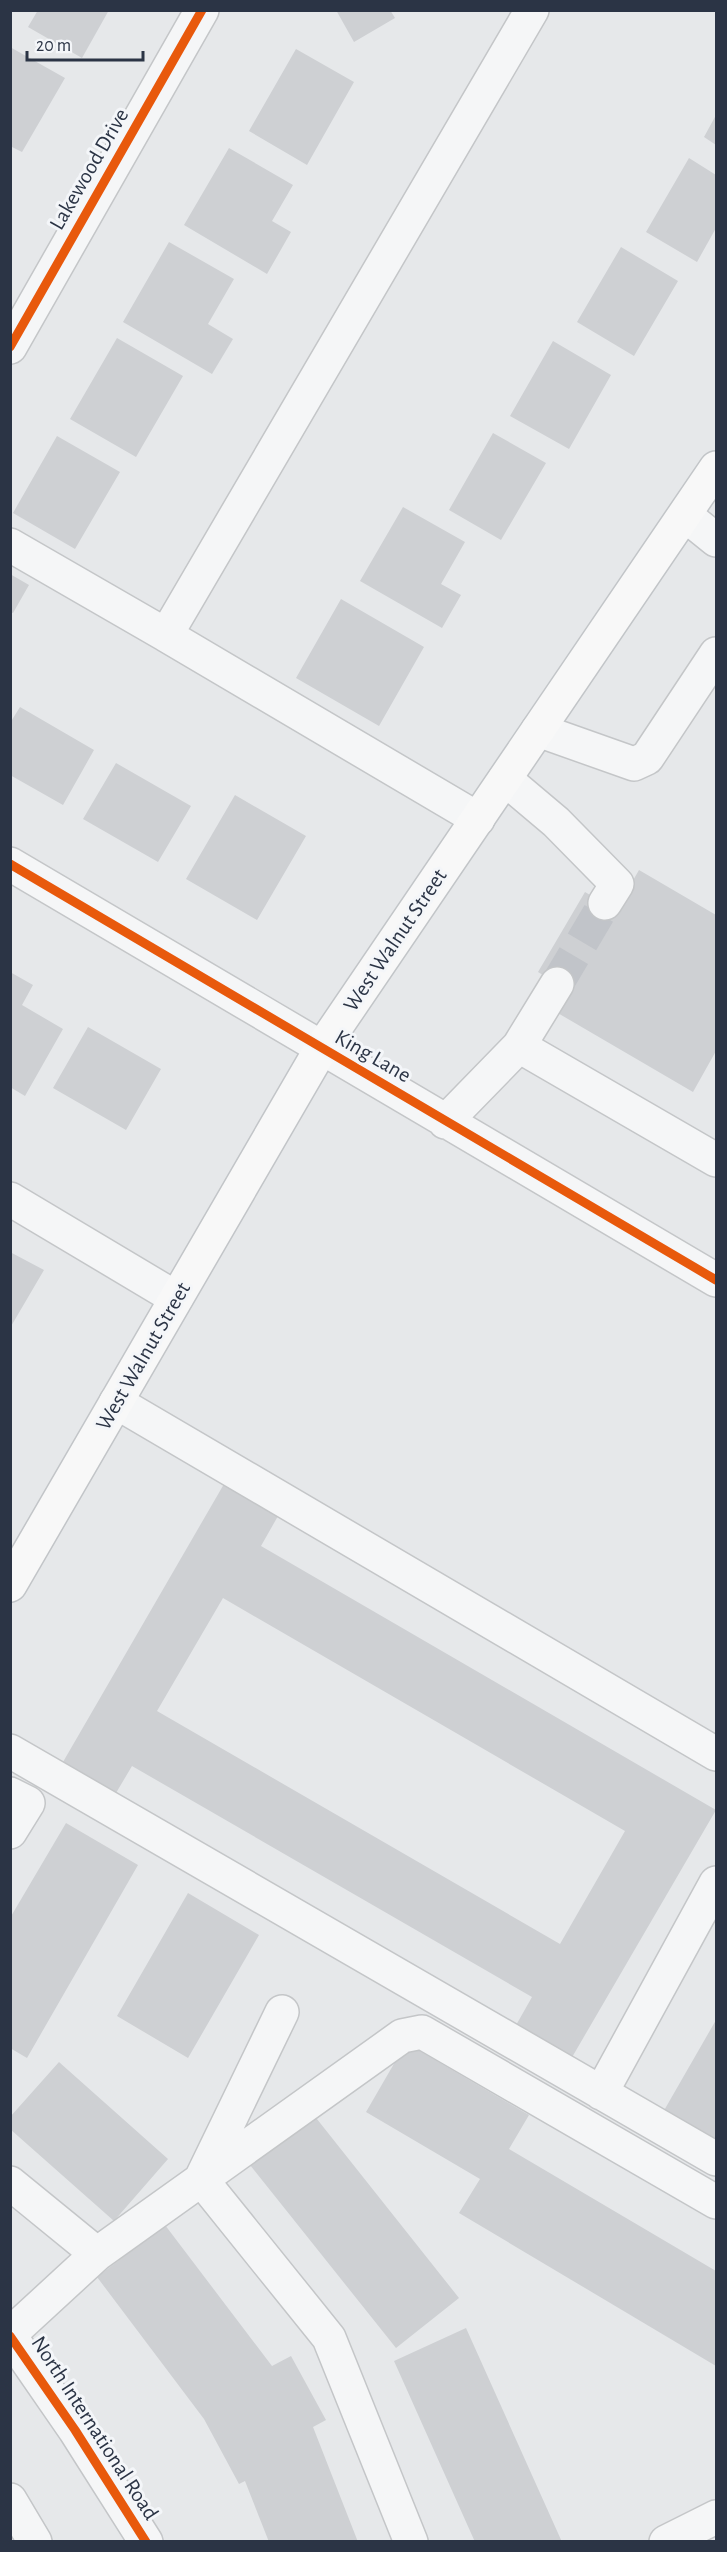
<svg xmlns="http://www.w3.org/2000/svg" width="727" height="2552" font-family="'Alegreya Sans',sans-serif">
	<rect width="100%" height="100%" fill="#e6e8ea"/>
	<path fill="#ced0d3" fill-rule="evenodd" d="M38,10H109L82,58L28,27Z
		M336,10H390L395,18L354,42Z
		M10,47L65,78L22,152L10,146Z
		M296,49L354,82L307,165L249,131Z
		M716,115V145L704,137Z
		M229,148L293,185L272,221L291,232L267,274L184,225Z
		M689,158L716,175V228L697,262L646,232Z
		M169,242L234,279L208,324L233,339L212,374L123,322Z
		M621,247L678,281L634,356L577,322Z
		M117,338L183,376L136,457L70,419Z
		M553,341L611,375L569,449L510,416Z
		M493,433L546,463L501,540L449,510Z
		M57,436L120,472L75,549L13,513Z
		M403,507L465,542L441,584L461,595L442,628L360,581Z
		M10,574L29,585L13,613L10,612Z
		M341,599L424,647L379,726L296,678Z
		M20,707L94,750L63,805L10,775V723Z
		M116,763L191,806L158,862L83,819Z
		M235,795L306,836L257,920L186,879Z
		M639,870L716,915V1051L693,1092L556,1012L569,991L538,972L585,892L616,910Z
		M10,972L33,985L22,1005L63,1029L25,1096L10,1087Z
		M88,1027L161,1069L126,1130L53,1088Z
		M10,1252L44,1270L10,1328Z
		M224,1484L278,1516L261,1546L716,1810L571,2059L515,2027L532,1997L132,1766L116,1793L63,1762ZM223,1598L625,1831L560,1944L157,1711Z
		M66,1823L138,1865L27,2058L10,2048V1918Z
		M188,1893L259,1935L188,2058L117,2016Z
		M716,2020V2143L662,2114Z
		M406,2043L529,2115L509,2149L716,2271V2366L459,2213L480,2179L366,2112Z
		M59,2062L168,2159L114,2221L10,2129V2117Z
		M309,2109L459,2298L396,2348L246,2160Z
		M165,2225L272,2366L291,2356L326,2420L313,2427L358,2542H269L245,2481L239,2484L204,2419L97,2277Z
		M466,2328L562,2542H475L394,2361Z"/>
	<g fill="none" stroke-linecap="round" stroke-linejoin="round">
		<path stroke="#c1c4c9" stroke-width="33" stroke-dasharray="33 16" stroke-linecap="butt" d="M557,984L605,903"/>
		<g stroke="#c4c6c8" stroke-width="36">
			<path id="minor" d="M10,347L202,10
				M685,515L716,540
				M10,545L166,635L532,10
				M166,635L478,819
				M538,730L634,764L647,758L716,654
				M505,779L556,822L617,884L605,903
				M10,864L716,1280
				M519,1046L557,984
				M445,1122L519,1046L716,1160
				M10,1199L176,1298
				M116,1402L716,1754
				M10,1751L716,2159
				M10,1794L28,1803L10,1832
				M282,2012L201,2179L329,2338L411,2542
				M601,2093L716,1883
				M10,2183L97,2254
				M10,2334L97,2254L402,2036L422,2032L716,2202
				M10,2336L75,2430L146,2542
				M10,2500L35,2542
				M666,2542L716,2517"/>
		</g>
		<g stroke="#c2c5c8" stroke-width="36">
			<path id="major" d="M10,1585L321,1049L716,468"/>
		</g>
		<use href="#minor" stroke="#f5f6f7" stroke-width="33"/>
		<use href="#major" stroke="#f8f8f8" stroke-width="33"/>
		<g stroke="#f4f6f9" stroke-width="13">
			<path id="cycleway" d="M10,347L202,10
				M10,864L716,1280
				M10,2336L75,2430L146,2542"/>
		</g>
		<use href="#cycleway" stroke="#e8590c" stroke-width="9"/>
	</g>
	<g text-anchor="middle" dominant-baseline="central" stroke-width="6" stroke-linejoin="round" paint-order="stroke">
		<g font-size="22" fill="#2b3445" stroke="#f4f6f9">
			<text transform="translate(89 169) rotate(-60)">Lakewood Drive</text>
			<text transform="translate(395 940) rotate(-56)">West Walnut Street</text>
			<text transform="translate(373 1056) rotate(30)">King Lane</text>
			<text transform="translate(143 1356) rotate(-60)">West Walnut Street</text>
			<text transform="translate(95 2428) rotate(57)">North International Road</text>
		</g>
	</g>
	<rect width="727" height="2552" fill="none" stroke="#2b3445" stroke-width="24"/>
	<path d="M27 51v9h116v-9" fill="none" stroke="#2b3445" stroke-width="3"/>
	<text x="36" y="51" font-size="18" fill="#2b3445" stroke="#f4f6f9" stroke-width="4.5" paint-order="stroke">20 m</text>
</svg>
